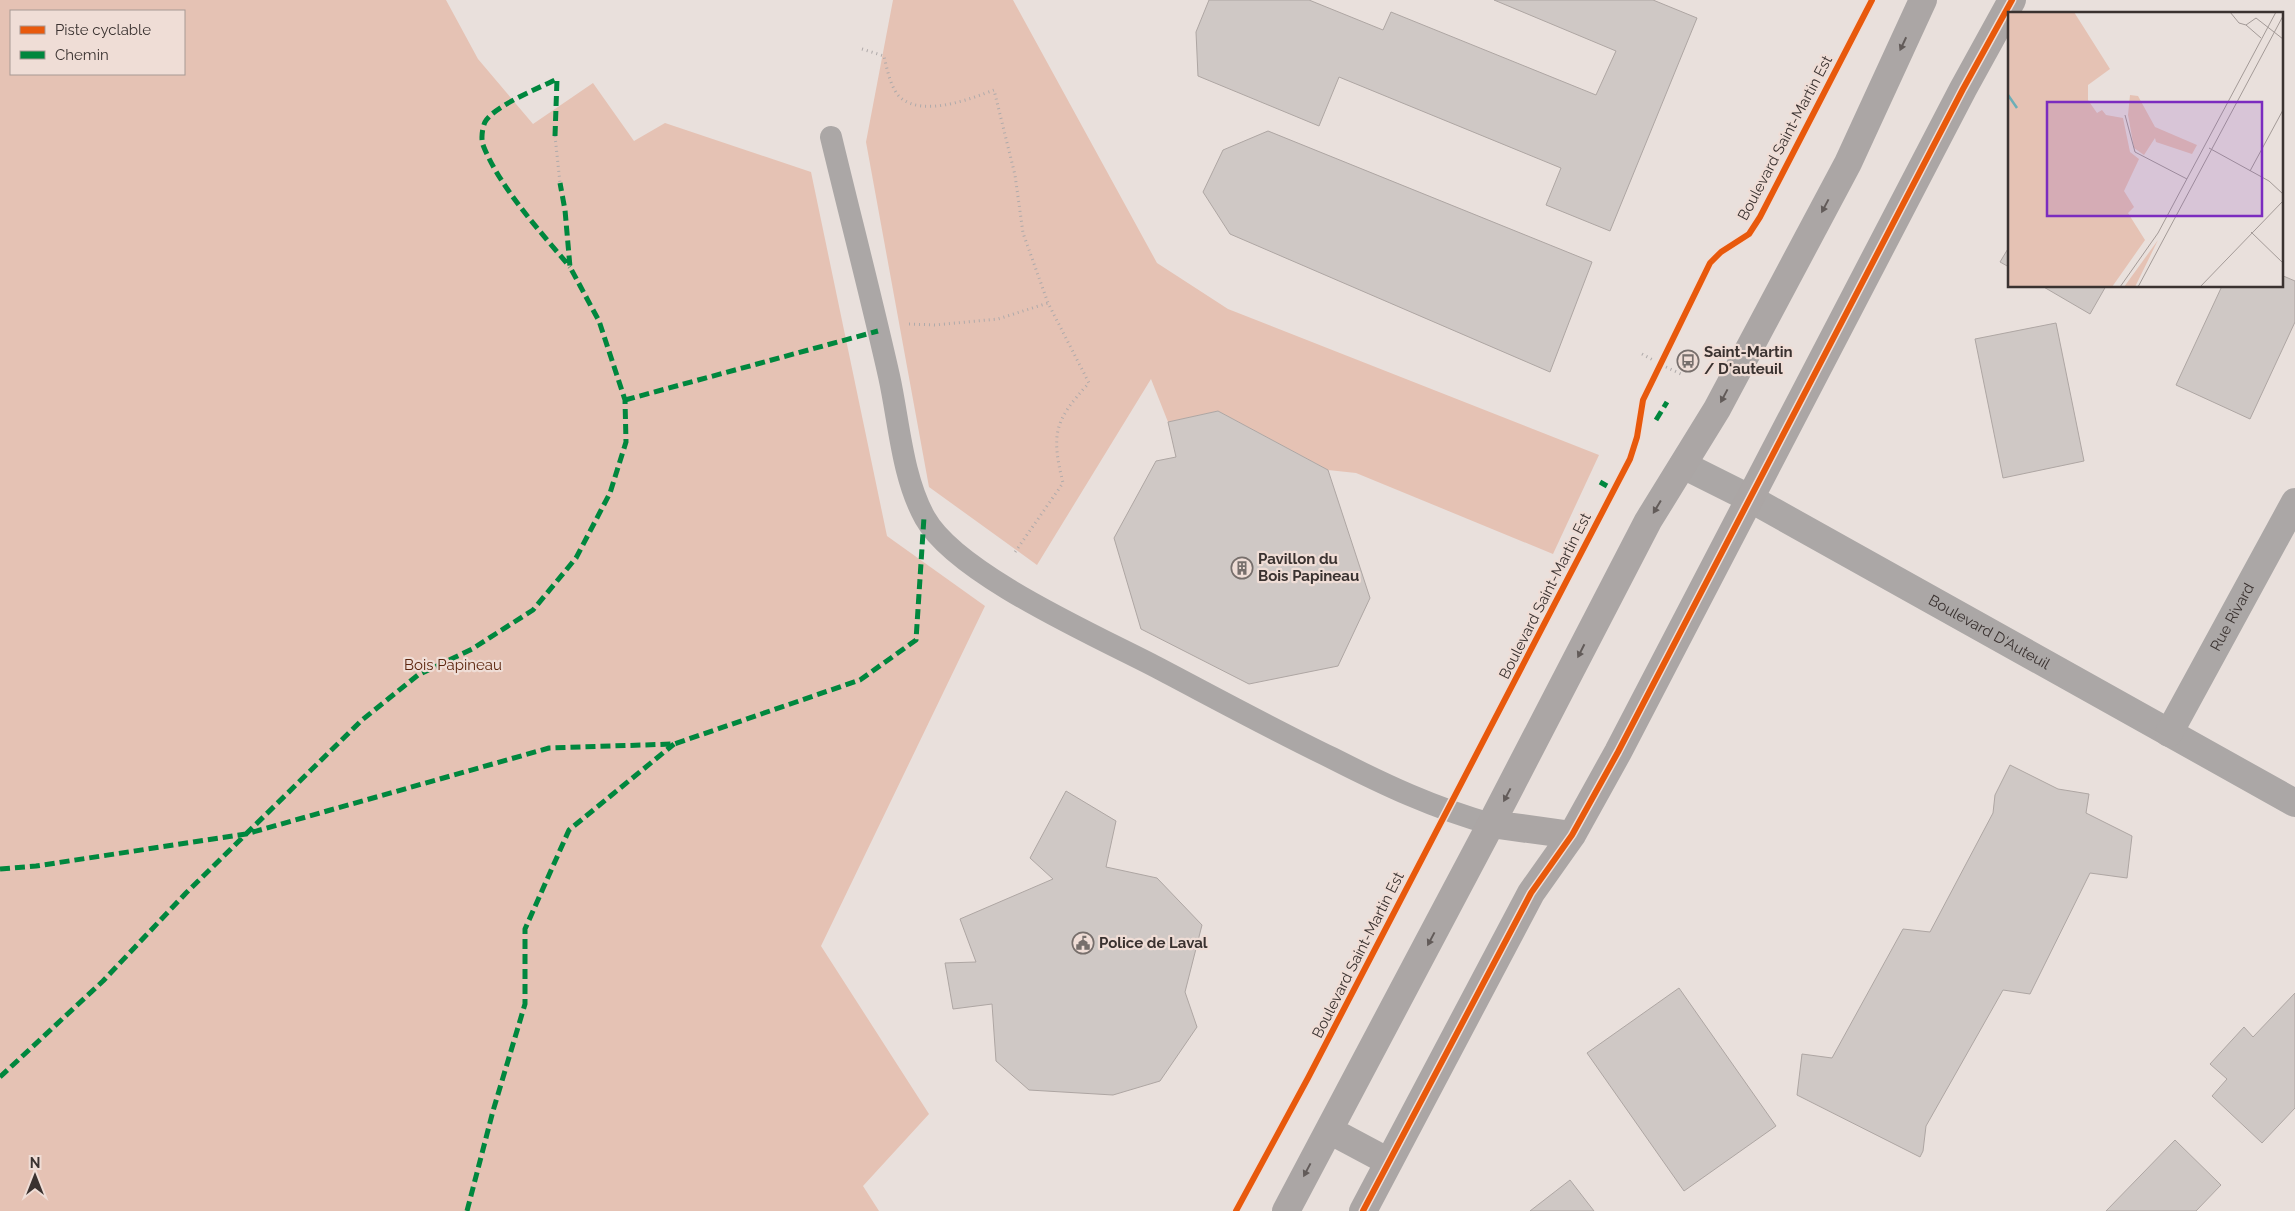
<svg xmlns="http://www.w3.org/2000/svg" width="2295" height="1211" font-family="Raleway,sans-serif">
	<rect width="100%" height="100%" fill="#e9e0dc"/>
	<path fill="#e5c2b4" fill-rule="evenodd" d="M0,0H446L478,59L533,124L593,83L634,141L665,123L811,172L887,536L985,606L821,946L929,1114L863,1186L879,1211H0ZM184,11V74H11V11Z
		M893,0H1013L1157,263L1228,309L1599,455L1553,554L1356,473L1328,470L1218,411L1168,422L1151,379L1037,565L929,487L866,142Z"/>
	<path fill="#cfc8c5" stroke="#aea6a3" d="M1209,0H1309L1383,30L1391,12L1596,95L1616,51L1494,0H1653L1697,18L1610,231L1546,205L1561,168L1339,77L1319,126L1198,76L1196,32Z
		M1268,131L1592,262L1550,372L1230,234L1203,192L1223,150Z
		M2009,247V267L2000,262Z
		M2281,275L2295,281V322L2250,419L2176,385L2222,286H2281Z
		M2042,286H2106L2090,314Z
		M2056,323L2084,461L2003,478L1975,339Z
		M1218,411L1328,470L1370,598L1338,666L1249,684L1141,629L1114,538L1156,461L1176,457L1168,422Z
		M2010,765L2058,789L2089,794L2086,813L2132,836L2127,878L2090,873L2030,994L2003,990L1926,1126L1923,1151L1920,1157L1797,1095L1802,1054L1832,1058L1903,929L1930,932L1993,813L1995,795Z
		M1066,791L1116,821L1106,867L1157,878L1202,925L1185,992L1197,1027L1160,1081L1113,1095L1029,1090L996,1061L992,1004L953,1009L945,963L976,962L960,919L1053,879L1030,858Z
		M1679,988L1776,1126L1684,1191L1587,1053Z
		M2295,993V1108L2262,1143L2212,1096L2227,1079L2210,1064L2244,1027L2253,1037Z
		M2175,1140L2221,1185L2196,1211H2106Z
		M1570,1180L1594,1211H1530Z"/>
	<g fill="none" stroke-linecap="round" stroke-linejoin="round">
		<path stroke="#afaaaa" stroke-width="3" stroke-dasharray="1 4" stroke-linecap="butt" d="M862,49L884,56C887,69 891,90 901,98C924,117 970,99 994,90L1015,175L1023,233L1048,303L1089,383C1054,421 1051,434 1063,483L1013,555
			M555,136L560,183
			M909,324L935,325L998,319L1048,303
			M1642,354L1653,360
			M1666,367L1681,374"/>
		<path stroke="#aba7a6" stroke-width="22" d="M831,137C850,216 871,296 889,376C899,421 902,477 925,518C957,575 1099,637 1160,669C1217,699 1274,730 1332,758C1385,785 1434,808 1491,824"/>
		<g stroke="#aba7a6" stroke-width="28">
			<path id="s1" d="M1683,465L1751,499L2295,803"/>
			<path id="s2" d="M2169,733L2295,502"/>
		</g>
		<path stroke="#aba6a5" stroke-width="28" d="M1491,824L1572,835
			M1329,1130L1389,1162
			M1286,1211L1491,824L1648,521L1717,409L1848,163L1923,0
			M1363,1211L1531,893L1572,835L1618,752L1963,89L2012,0"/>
		<path stroke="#00873e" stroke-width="5" stroke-dasharray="10 5" stroke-linecap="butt" d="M555,136L557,79C539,88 494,106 485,122C482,129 481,139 483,145C500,188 540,231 570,267
			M625,400L878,331
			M1656,420L1667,402
			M1600,482L1607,486
			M0,869L36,866L246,834L549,748L674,744L860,680L916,640L924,517
			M0,1077L103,981L186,893L362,720L418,675L472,649L533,610L576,558L610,493L626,442L625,400L599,321L570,267L565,210L560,183
			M467,1211L493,1111L525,1004V929L569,830L674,744"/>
		<g stroke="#efddd6" stroke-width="9">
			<path id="cycleway" d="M1236,1211L1308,1078L1630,459L1637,437L1643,400L1710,263L1721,252L1749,234L1760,217L1872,0
				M1363,1211L1531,893L1572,835L1618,752L1963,89L2012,0"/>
		</g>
		<use href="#cycleway" stroke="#e8590c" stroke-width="6"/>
	</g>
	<defs><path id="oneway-solid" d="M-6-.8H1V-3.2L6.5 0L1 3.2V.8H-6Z" transform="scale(1.25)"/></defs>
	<g fill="#625b59">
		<use href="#oneway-solid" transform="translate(1903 44) rotate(115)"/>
		<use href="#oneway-solid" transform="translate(1825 206) rotate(118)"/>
		<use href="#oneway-solid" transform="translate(1724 396) rotate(118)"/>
		<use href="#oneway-solid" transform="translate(1657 507) rotate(121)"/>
		<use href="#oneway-solid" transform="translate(1581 651) rotate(117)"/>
		<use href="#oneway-solid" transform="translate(1507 795) rotate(118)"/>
		<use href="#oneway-solid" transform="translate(1431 939) rotate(118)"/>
		<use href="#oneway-solid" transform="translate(1307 1170) rotate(118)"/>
	</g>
	<defs>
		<g id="bus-ring" transform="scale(1.125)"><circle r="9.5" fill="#efddd6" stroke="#776f6c" stroke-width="1.5"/><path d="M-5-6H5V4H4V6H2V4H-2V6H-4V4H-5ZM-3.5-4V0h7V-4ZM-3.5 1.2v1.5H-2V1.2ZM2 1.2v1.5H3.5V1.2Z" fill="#776f6c"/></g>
		<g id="building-ring" transform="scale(1.125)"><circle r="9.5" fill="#efddd6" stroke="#776f6c" stroke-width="1.5"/><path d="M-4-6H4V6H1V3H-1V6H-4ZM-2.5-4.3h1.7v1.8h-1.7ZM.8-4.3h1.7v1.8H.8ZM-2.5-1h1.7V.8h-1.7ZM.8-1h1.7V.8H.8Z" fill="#776f6c"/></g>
		<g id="civic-ring" transform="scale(1.125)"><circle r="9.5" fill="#efddd6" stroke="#776f6c" stroke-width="1.5"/><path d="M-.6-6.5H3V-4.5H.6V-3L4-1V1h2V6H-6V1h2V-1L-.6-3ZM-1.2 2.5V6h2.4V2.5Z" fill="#776f6c"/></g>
	</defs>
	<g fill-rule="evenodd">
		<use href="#bus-ring" x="1688" y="361"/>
		<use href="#building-ring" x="1242" y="568"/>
		<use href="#civic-ring" x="1083" y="943"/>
	</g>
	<g text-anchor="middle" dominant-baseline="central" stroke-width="4.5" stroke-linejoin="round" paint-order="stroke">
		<g font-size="15" fill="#3a3230" stroke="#efddd6">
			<text transform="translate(1785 138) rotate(-62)">Boulevard Saint-Martin Est</text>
			<text transform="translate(1545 596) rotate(-63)">Boulevard Saint-Martin Est</text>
			<text stroke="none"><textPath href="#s2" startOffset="132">Rue Rivard</textPath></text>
			<text stroke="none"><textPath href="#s1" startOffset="349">Boulevard D'Auteuil</textPath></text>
			<text transform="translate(1358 955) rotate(-63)">Boulevard Saint-Martin Est</text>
		</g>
		<g font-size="15" font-weight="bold" fill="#3a3230" stroke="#efddd6" text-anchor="start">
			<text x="1704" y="352">Saint-Martin<tspan x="1704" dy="17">/ D'auteuil</tspan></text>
			<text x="1258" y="559">Pavillon du<tspan x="1258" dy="17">Bois Papineau</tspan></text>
			<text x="1099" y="943">Police de Laval</text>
		</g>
		<g font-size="15" fill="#5c260e" stroke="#efddd6">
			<text x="453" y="665">Bois Papineau</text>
		</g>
	</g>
	<g transform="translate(2008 12)">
		<rect width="275" height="275" fill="#e9e0dc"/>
		<path d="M0,0H66L102,57L80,73V88L89,101L94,98L98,103L115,106L122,140L131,147L116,179L126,195L120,201L137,228L104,275H0ZM122,83L130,84L147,115L189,133L184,142L148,130L147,126L136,143L126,136L120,103ZM150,228L127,275H116Z" fill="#e5c2b4"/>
		<path fill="none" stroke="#6cafb7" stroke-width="2.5" d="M0,83L9,96"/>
		<path fill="none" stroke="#a39a97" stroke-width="1" d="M222,0L231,11L238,13M253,26L238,13L248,6L275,27M117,103L127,140L179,167M201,136L261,169L275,182M242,159L275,98M243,220L275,251M112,275L150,221L268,0M130,275L275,4M192,275L275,189"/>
		<path fill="#7b2cbf" fill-opacity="0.15" stroke="#7b2cbf" stroke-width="2.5" d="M39,90H254V204H39Z"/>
		<rect width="275" height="275" fill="none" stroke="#3a3230" stroke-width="2.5"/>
	</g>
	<rect x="10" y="10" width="175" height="65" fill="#efddd6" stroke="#a79994"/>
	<rect x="20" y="26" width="25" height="8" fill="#e8590c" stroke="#a79994"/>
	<text x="55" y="35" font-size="15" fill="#3a3230">Piste cyclable</text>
	<rect x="20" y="51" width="25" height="8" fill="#00873e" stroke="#a79994"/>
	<text x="55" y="60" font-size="15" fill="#3a3230">Chemin</text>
	<g transform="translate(35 1176)" stroke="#efddd6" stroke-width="4" paint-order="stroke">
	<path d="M0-4L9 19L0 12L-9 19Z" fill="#3a3230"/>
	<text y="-8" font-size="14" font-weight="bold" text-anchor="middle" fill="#3a3230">N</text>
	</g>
</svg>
